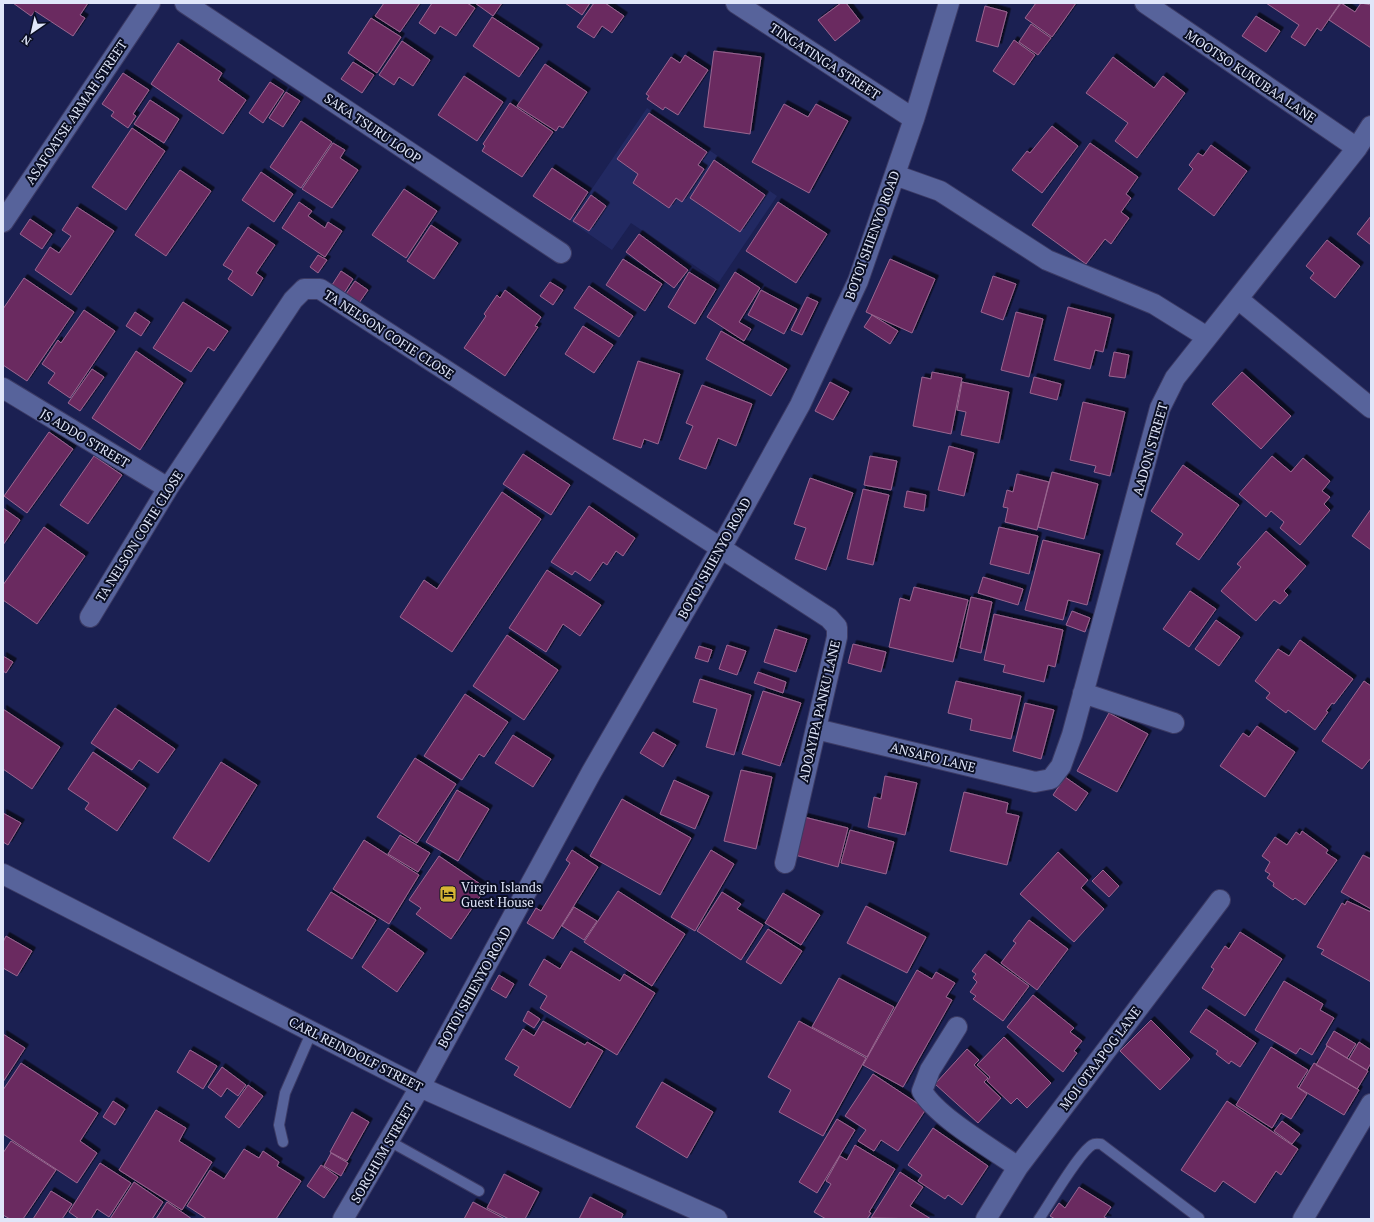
<svg xmlns="http://www.w3.org/2000/svg" width="1374" height="1222" font-family="'PT Serif',serif">
	<defs>
		<filter id="shadow"><feDropShadow dx="3.5" dy="-3.5" stdDeviation="0" flood-color="#0009"/></filter>
	</defs>
	<rect width="100%" height="100%" fill="#1b2052"/>
	<path fill="#222962" d="M647,108L777,196L719,282L631,223L612,250L570,221Z"/>
	<path fill="#6a2c60" stroke="#9a6590" filter="url(#shadow)" d="M13,3H88L80,15L85,18L73,36L35,11L31,16Z
		M384,3H420L400,32L375,16Z
		M432,3H467L475,8L456,36L440,26L435,34L419,23Z
		M475,3H502L493,16Z
		M565,3H590L582,15Z
		M594,3H605L624,16L612,33L602,26L594,38L577,27Z
		M841,3H846L860,21L835,41L818,20Z
		M1036,3H1076L1052,37L1025,18Z
		M1266,3H1340L1321,31L1317,28L1305,46L1291,37L1299,25Z
		M1341,3L1355,12L1361,3L1371,5V48L1329,20Z
		M985,6L1007,12L998,47L976,41Z
		M1256,16L1280,31L1266,52L1242,36Z
		M492,17L539,48L519,77L473,46Z
		M371,18L401,37L377,73L348,53Z
		M1031,24L1051,38L1038,55L1019,42Z
		M1014,40L1035,55L1014,85L993,71Z
		M402,41L430,60L413,86L399,77L394,85L379,75Z
		M178,43L222,73L218,80L246,100L223,134L151,84Z
		M714,51L761,57L750,134L704,127Z
		M685,55L708,70L678,115L665,107L663,110L647,99L649,96L646,94L671,57L680,63Z
		M1113,57L1154,88L1163,76L1185,93L1137,158L1115,141L1128,123L1086,93Z
		M353,62L374,75L362,93L341,79Z
		M545,64L587,92L563,128L559,126L556,131L517,106Z
		M123,73L149,90L133,114L136,116L128,128L111,116L114,112L102,104Z
		M464,76L503,102L477,141L438,115Z
		M270,82L284,91L263,123L249,113Z
		M286,92L300,101L283,127L269,118Z
		M150,100L179,119L164,143L134,124Z
		M510,103L553,132L522,177L482,151L485,146L483,144Z
		M784,104L808,117L816,104L848,121L809,193L752,162Z
		M649,113L707,152L698,165L704,169L682,202L676,198L669,208L633,183L638,174L617,159Z
		M301,121L332,142L301,188L270,167Z
		M1052,126L1078,146L1042,193L1012,170L1027,151L1030,153Z
		M132,128L165,151L126,210L92,187Z
		M333,143L345,150L340,158L358,170L332,208L302,189Z
		M1090,143L1138,177L1126,194L1131,198L1121,212L1129,218L1111,244L1105,239L1086,264L1032,225Z
		M1211,145L1247,171L1214,216L1178,189L1193,169L1189,165L1198,153L1203,156Z
		M714,160L765,195L740,232L690,198Z
		M552,168L588,192L570,220L533,196Z
		M180,170L211,191L166,256L135,235Z
		M261,172L293,194L274,222L242,200Z
		M404,189L437,211L406,258L372,235Z
		M591,195L606,206L589,231L573,221Z
		M299,202L312,211L308,216L325,228L328,222L342,231L325,257L282,228Z
		M778,202L827,234L796,283L746,251Z
		M77,207L114,231L71,295L35,270L50,247L59,253L71,236L62,230Z
		M1371,216V245L1357,234Z
		M30,219L52,234L42,249L20,234Z
		M431,225L458,243L434,279L407,261Z
		M248,227L275,245L256,273L263,278L252,296L228,279L233,271L223,265Z
		M639,234L688,270L674,288L626,252Z
		M1327,240L1360,266L1335,298L1310,278L1314,273L1306,266Z
		M318,255L327,260L318,273L310,267Z
		M623,259L662,284L645,311L606,285Z
		M890,259L935,279L912,333L866,312Z
		M341,271L353,279L344,293L332,285Z
		M689,272L716,289L695,324L668,307Z
		M735,272L760,288L739,322L751,329L744,341L707,317Z
		M993,276L1016,284L1003,320L981,312Z
		M24,278L74,312L27,381L3,365V309Z
		M355,281L368,290L359,303L346,294Z
		M550,282L563,290L553,305L540,296Z
		M589,286L633,316L619,337L574,308Z
		M505,290L541,317L535,326L538,327L505,376L464,348L486,316L484,314L497,295L500,298Z
		M761,290L797,309L784,334L748,315Z
		M807,297L818,302L802,335L791,330Z
		M183,302L228,331L214,351L208,347L191,372L153,348Z
		M1068,307L1111,318L1103,352L1095,350L1090,369L1054,360Z
		M84,310L115,331L70,398L48,383L55,373L42,364L58,340L61,343Z
		M135,312L150,322L141,336L126,326Z
		M1016,312L1043,319L1029,377L1001,370Z
		M872,315L898,331L890,344L864,327Z
		M583,326L613,345L594,373L565,354Z
		M721,331L787,369L771,396L706,359Z
		M136,351L183,383L140,450L92,418Z
		M1114,352L1129,355L1125,378L1109,376Z
		M638,361L680,374L658,444L644,439L641,448L613,439Z
		M92,369L104,377L80,411L68,403Z
		M932,372L962,378L951,434L913,426L922,377L931,379Z
		M1242,372L1291,416L1261,449L1212,404Z
		M1034,377L1061,384L1057,400L1030,393Z
		M830,382L849,392L833,420L815,411Z
		M962,382L1009,392L999,443L961,435L966,412L957,410Z
		M702,385L752,404L736,446L718,438L706,469L679,459L693,426L686,423Z
		M1083,402L1125,412L1110,476L1094,472L1096,466L1070,460Z
		M49,432L73,449L27,513L4,496Z
		M949,446L974,453L964,496L938,490Z
		M523,454L570,485L551,515L503,484Z
		M94,456L122,475L88,524L60,505Z
		M870,456L897,461L891,490L864,485Z
		M1272,456L1291,472L1303,458L1330,481L1322,491L1330,497L1324,504L1330,510L1300,545L1280,528L1284,522L1271,511L1266,517L1239,494Z
		M1183,465L1239,505L1199,560L1176,544L1183,534L1151,511Z
		M1052,472L1098,484L1084,539L1038,527Z
		M1017,474L1049,482L1037,530L1005,522L1008,508L1003,507L1007,490L1013,492Z
		M810,478L853,493L826,570L795,559L806,528L794,524Z
		M863,489L889,495L873,565L847,559Z
		M907,491L926,495L924,511L904,507Z
		M502,492L541,519L452,652L400,617L424,580L437,589Z
		M589,506L635,538L623,556L616,551L607,565L603,562L590,581L575,571L572,575L551,562Z
		M3,508L20,520L3,545Z
		M1371,509V550L1352,536Z
		M44,527L85,556L37,624L3,600V585Z
		M999,527L1038,536L1029,574L990,564Z
		M1266,531L1306,566L1284,591L1288,595L1280,604L1274,600L1256,621L1221,591L1241,567L1237,564Z
		M1043,540L1100,554L1087,605L1068,600L1063,620L1025,610Z
		M547,570L601,605L580,636L563,624L546,652L509,628Z
		M983,577L1023,589L1018,605L978,593Z
		M914,587L968,600L953,662L889,647L900,598L910,601Z
		M1190,591L1216,609L1189,647L1163,629Z
		M971,597L992,602L981,653L960,648Z
		M1072,611L1090,618L1085,632L1066,625Z
		M994,614L1063,630L1055,667L1048,665L1044,682L1003,672L1005,665L984,660Z
		M1216,620L1240,637L1219,666L1195,649Z
		M775,629L807,639L796,672L764,662Z
		M507,635L558,670L524,720L473,686Z
		M1300,640L1353,679L1334,704L1332,703L1326,711L1328,712L1315,730L1288,710L1286,713L1266,698L1270,693L1255,681L1278,649L1289,656Z
		M853,644L886,652L881,672L848,663Z
		M727,645L746,651L737,675L719,669Z
		M699,646L712,650L708,662L695,658Z
		M3,656L13,662L6,673L3,671Z
		M758,672L786,682L783,693L754,683Z
		M700,679L751,695L734,755L706,747L717,709L693,702Z
		M956,681L1021,696L1011,739L970,730L972,719L948,713Z
		M1364,681L1371,686V758L1362,769L1322,741Z
		M763,691L801,703L780,766L742,754Z
		M465,694L508,722L484,757L479,754L462,780L424,756Z
		M1025,703L1054,710L1041,759L1013,751Z
		M115,708L175,749L158,773L139,760L132,770L91,743Z
		M3,709L60,747L32,789L3,769Z
		M1109,713L1148,734L1117,792L1077,771Z
		M1257,726L1295,752L1265,797L1220,766L1243,733L1249,737Z
		M653,732L676,745L663,767L640,753Z
		M513,735L551,759L533,787L495,763Z
		M93,752L146,788L117,831L85,809L89,803L68,789Z
		M415,758L456,784L417,843L377,817Z
		M221,762L257,785L209,862L173,838Z
		M741,770L772,777L756,849L724,841Z
		M885,776L917,783L905,835L868,827L874,797L881,799Z
		M1065,777L1088,793L1076,811L1053,795Z
		M674,780L709,796L695,829L660,814Z
		M457,790L489,809L458,861L426,842Z
		M964,792L1008,803L1006,813L1019,816L1007,865L950,851Z
		M622,799L691,838L660,895L590,856Z
		M3,813L21,823L8,845L3,842Z
		M804,817L848,828L838,867L795,855Z
		M850,830L894,842L886,874L841,863Z
		M1302,831L1328,850L1326,853L1337,860L1305,905L1295,898L1293,900L1273,886L1274,883L1267,878L1270,874L1265,871L1270,862L1262,856L1275,837L1287,845L1296,832L1300,835Z
		M400,835L430,853L418,872L388,854Z
		M364,840L419,875L389,924L333,889Z
		M572,850L598,867L553,939L527,923L536,908L541,911L570,863L566,860Z
		M711,850L734,864L695,931L671,917Z
		M1058,852L1088,880L1081,888L1104,909L1074,942L1020,894Z
		M1363,855L1371,859V909L1341,892Z
		M439,856L486,888L451,939L416,914L421,908L409,900Z
		M1103,870L1119,886L1109,897L1092,881Z
		M618,891L685,934L652,986L584,942Z
		M331,892L376,920L352,959L307,930Z
		M722,892L741,904L737,909L763,925L741,960L697,931Z
		M783,893L820,915L801,945L765,923Z
		M1347,901L1371,912V982L1321,954L1324,950L1317,947L1342,903L1345,905Z
		M866,906L926,937L907,973L847,943Z
		M574,907L597,921L584,940L562,926Z
		M1029,920L1068,949L1037,990L1001,963L1016,943L1013,941Z
		M388,928L424,953L397,992L362,967Z
		M768,929L802,951L781,984L746,962Z
		M1240,932L1282,959L1245,1016L1202,988L1214,969L1211,967L1225,946L1229,949Z
		M6,936L32,951L17,976L3,968V942Z
		M571,951L620,981L624,974L655,993L617,1055L540,1008L547,996L529,985L544,959L560,969Z
		M985,954L1029,986L1003,1021L973,999L976,996L970,992L977,982L973,978L976,974L972,971Z
		M917,970L932,979L936,972L955,983L946,997L952,1000L903,1087L863,1065Z
		M499,975L514,984L506,998L491,989Z
		M839,978L894,1007L867,1057L812,1027Z
		M1284,981L1323,1004L1320,1010L1334,1018L1312,1055L1300,1048L1296,1054L1255,1030Z
		M1033,995L1074,1028L1070,1032L1082,1041L1074,1051L1077,1053L1063,1072L1007,1027Z
		M1206,1009L1256,1043L1240,1067L1231,1061L1229,1064L1216,1054L1218,1051L1190,1032Z
		M528,1011L540,1019L534,1028L523,1021Z
		M1151,1020L1190,1059L1160,1090L1120,1051Z
		M543,1021L585,1045L587,1042L603,1051L570,1108L514,1075L519,1067L505,1059L523,1029L534,1036Z
		M799,1021L866,1058L823,1136L779,1112L791,1090L768,1077Z
		M1334,1031L1356,1044L1347,1058L1326,1045Z
		M3,1034L25,1048L3,1082Z
		M1004,1037L1051,1083L1027,1108L1017,1098L1011,1104L987,1081L990,1077L977,1065Z
		M1359,1042L1371,1050V1063L1367,1070L1349,1059Z
		M1327,1046L1368,1071L1357,1089L1316,1065Z
		M1271,1047L1308,1070L1297,1087L1307,1094L1291,1119L1281,1113L1272,1128L1236,1105Z
		M967,1049L979,1060L974,1065L988,1078L984,1082L1001,1098L978,1123L935,1084Z
		M190,1050L217,1066L203,1089L177,1072Z
		M21,1063L98,1113L80,1141L97,1153L77,1183L3,1134V1090Z
		M1314,1063L1359,1090L1344,1115L1299,1088Z
		M222,1067L246,1085L238,1096L227,1088L221,1097L208,1087Z
		M873,1074L926,1109L898,1151L881,1140L874,1151L858,1141L866,1130L845,1116Z
		M662,1082L713,1112L687,1158L636,1127Z
		M248,1085L263,1096L239,1128L225,1117Z
		M113,1101L125,1109L115,1125L103,1117Z
		M1227,1101L1298,1149L1281,1175L1276,1171L1255,1203L1223,1181L1215,1192L1181,1170Z
		M156,1110L186,1128L179,1141L212,1162L182,1210L119,1170Z
		M352,1112L369,1122L347,1161L330,1152Z
		M837,1119L855,1130L817,1193L799,1182Z
		M1282,1121L1300,1134L1292,1144L1274,1131Z
		M933,1128L988,1166L962,1205L948,1195L945,1199L918,1181L922,1175L908,1165Z
		M11,1141L56,1170L23,1219H10L3,1215V1153Z
		M855,1145L895,1169L869,1212L871,1213L867,1219H826L814,1212L831,1184L826,1181L840,1156L847,1160Z
		M244,1149L259,1158L263,1151L279,1162L277,1166L301,1181L276,1219H207L187,1206L210,1170L224,1179Z
		M331,1153L348,1163L341,1176L324,1166Z
		M100,1163L131,1183L109,1217L97,1209L91,1219H79L69,1212Z
		M321,1165L338,1177L324,1198L307,1186Z
		M900,1172L923,1187L910,1206L931,1219L871,1218Z
		M504,1174L539,1192L525,1219H509L487,1208Z
		M134,1182L163,1202L152,1219H110Z
		M1079,1187L1111,1207L1104,1217L1108,1219H1055L1050,1216L1059,1203L1065,1208Z
		M51,1191L72,1204L62,1219H33Z
		M590,1197L623,1214L621,1219H579Z
		M167,1202L192,1219H156Z
		M473,1202L505,1219H464Z"/>
	<g fill="none" stroke-linecap="round" stroke-linejoin="round">
		<g stroke="#3c3b65" stroke-width="12">
			<path id="service" d="M389,1141L479,1191
				M283,1142L279,1125L285,1093L312,1031
				M1039,1219C1050,1203 1078,1154 1092,1145C1095,1143 1097,1144 1101,1144L1199,1218"/>
		</g>
		<g stroke="#3c3b65" stroke-width="22">
			<path id="minor" d="M185,3L561,253
				M736,3L914,119
				M1145,3L1357,148
				M895,175L940,191L1047,260L1154,304L1207,337
				M3,222L150,3
				M1238,299L1371,408
				M3,388L168,488
				M90,617L168,488L293,300L304,289H320L829,618L837,627V637L785,863
				M1083,693L1174,723
				M816,729L1035,782L1051,779L1061,766L1072,735L1160,408L1175,378L1357,148L1371,126
				M3,874L420,1087L717,1219
				M957,1027L930,1070L922,1091C937,1117 991,1148 1018,1167
				M343,1219L420,1087L591,773L721,548L800,405L858,281L914,119L949,3
				M986,1219L1018,1167L1220,900
				M1303,1219L1371,1104"/>
		</g>
		<use href="#service" stroke="#57639b" stroke-width="10"/>
		<use href="#minor" stroke="#57639b" stroke-width="20"/>
	</g>
	<defs>
		<g id="hotel-square" transform="scale(0.9)"><rect x="-9" y="-9" width="18" height="18" rx="4" fill="#d6b534" stroke="#0a0e23"/><path d="M-6-4.5h1.5V1H6V5H4.5V3h-9V5H-6ZM-4 0a1.8 1.8 0 1 1 3.6 0ZM.5 0V-2.5h3Q6-2.5 6 0Z" fill="#111"/></g>
	</defs>
	<g fill-rule="evenodd">
		<use href="#hotel-square" x="448" y="894"/>
	</g>
	<g text-anchor="middle" dominant-baseline="central" stroke-width="4" stroke-linejoin="round" paint-order="stroke">
		<g font-size="13" fill="#e0e6f9" stroke="#0a0e23">
			<text transform="translate(825 61) rotate(33)">TINGATINGA STREET</text>
			<text transform="translate(1251 76) rotate(34)">MOOTSO KUKUBAA LANE</text>
			<text transform="translate(76 112) rotate(-56)">ASAFOATSE ARMAH STREET</text>
			<text transform="translate(373 128) rotate(34)">SAKA TSURU LOOP</text>
			<text transform="translate(872 235) rotate(-70)">BOTOI SHIENYO ROAD</text>
			<text transform="translate(389 334) rotate(33)">TA NELSON COFIE CLOSE</text>
			<text transform="translate(85 438) rotate(31)">JS ADDO STREET</text>
			<text transform="translate(1150 449) rotate(-74)">AADON STREET</text>
			<text transform="translate(139 536) rotate(-58)">TA NELSON COFIE CLOSE</text>
			<text transform="translate(714 558) rotate(-61)">BOTOI SHIENYO ROAD</text>
			<text transform="translate(819 711) rotate(-77)">ADOAYIPA PANKU LANE</text>
			<text transform="translate(933 757) rotate(14)">ANSAFO LANE</text>
			<text transform="translate(474 987) rotate(-61)">BOTOI SHIENYO ROAD</text>
			<text transform="translate(356 1054) rotate(27)">CARL REINDOLF STREET</text>
			<text transform="translate(1100 1058) rotate(-53)">MOI OTAAPOG LANE</text>
			<text transform="translate(382 1153) rotate(-60)">SORGHUM STREET</text>
		</g>
		<g font-size="13" fill="#e0e6f9" stroke="#0a0e23" text-anchor="start">
			<text x="461" y="887">Virgin Islands<tspan x="461" dy="15">Guest House</tspan></text>
		</g>
	</g>
	<rect width="1374" height="1222" fill="none" stroke="#e0e6f9" stroke-width="8"/>
	<g transform="translate(32 32) rotate(214)" stroke="#0a0e23" stroke-width="3" paint-order="stroke">
	<path d="M0-3L7 15L0 10L-7 15Z" fill="#e0e6f9"/>
	<text y="-6" font-size="11" font-weight="bold" text-anchor="middle" fill="#e0e6f9">N</text>
	</g>
</svg>
